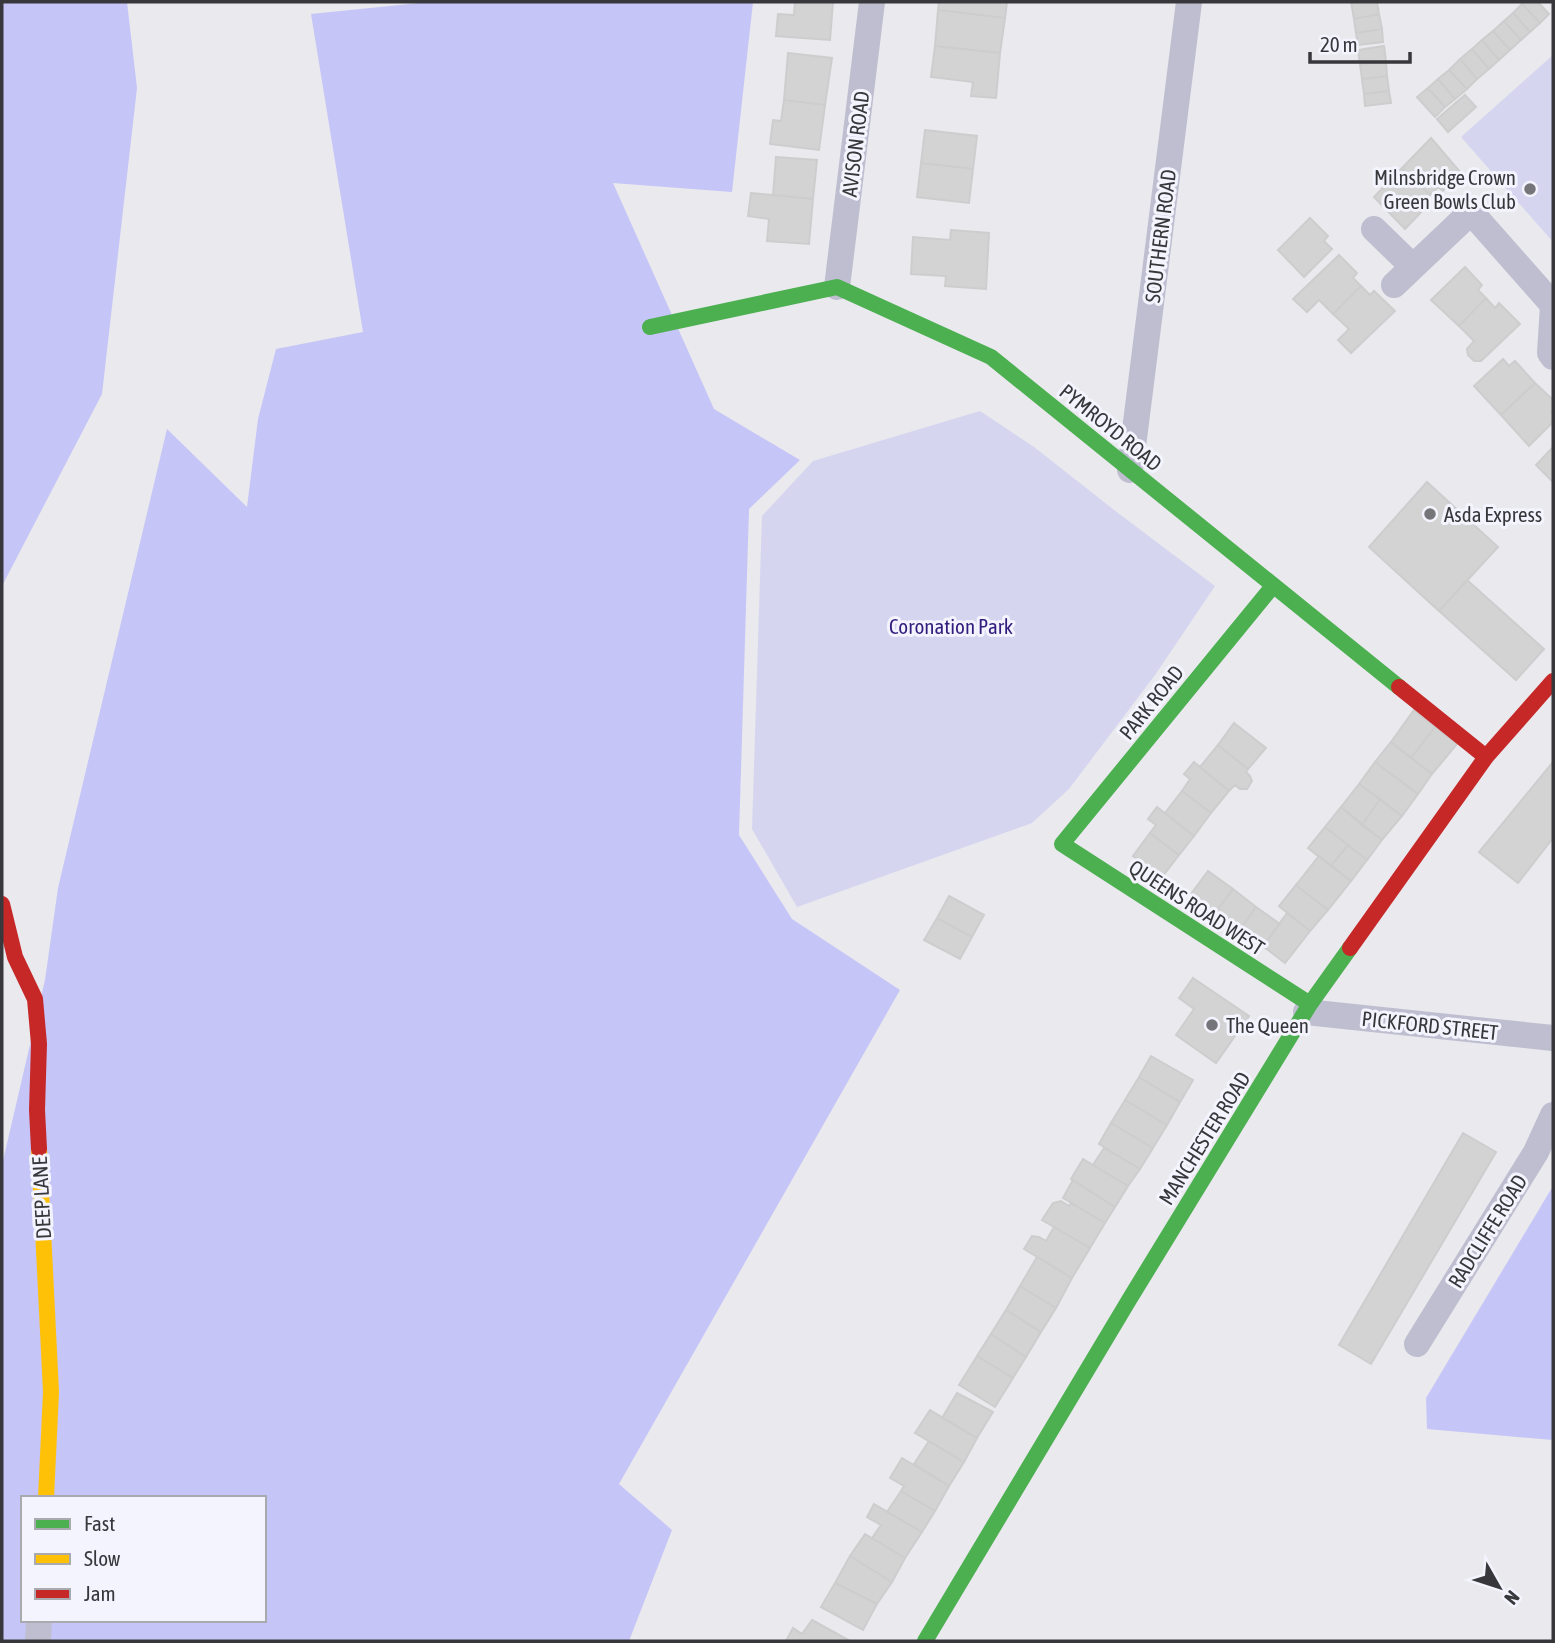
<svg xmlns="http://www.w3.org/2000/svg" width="1555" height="1643" font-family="'Asap Condensed',sans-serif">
	<rect width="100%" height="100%" fill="#e9e9ee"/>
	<path fill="#d5d5f0" d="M1553,55V242L1461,137Z
		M980,411L1034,447L1118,513L1215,586L1155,675L1069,789L1032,823L797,907L752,829L762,516L813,461Z"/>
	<path fill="#c6c5f7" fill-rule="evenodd" d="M2,2H127L137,88L102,394L2,586Z
		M429,2H753L732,192L613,183L714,409L800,460L749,509L739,835L792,919L900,990L619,1484L672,1530L629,1641H2V1165L45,980L58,888L167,429L247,507L258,419L276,349L363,332L311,14ZM23,1498H264V1620H23Z
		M1553,1186V1440L1427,1429L1426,1398Z"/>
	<path fill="#d4d3d4" stroke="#cecdce" stroke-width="2" d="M795,2H833L830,40L776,36L778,14L794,15Z
		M939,2H1007L1005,18L938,10Z
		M1351,2H1377L1379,14L1354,19Z
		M1525,2H1538L1549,14L1540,23L1522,4Z
		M1522,4L1540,23L1530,32L1513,13Z
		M938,10L1005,18L1000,53L935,46Z
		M1513,13L1530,32L1521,40L1504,21Z
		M1379,14L1382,29L1356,33L1354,19Z
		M1504,21L1521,40L1510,50L1493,31Z
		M1382,29L1383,42L1358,45L1356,33Z
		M1493,31L1510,50L1499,60L1482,40Z
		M1482,40L1499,60L1489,69L1472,49Z
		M935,46L1000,53L996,98L971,96L973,82L931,77Z
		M1384,46L1386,61L1360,64L1358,50Z
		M1472,49L1489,69L1477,79L1460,59Z
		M788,53L832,58L825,105L784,100Z
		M1460,59L1477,79L1467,89L1449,70Z
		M1386,61L1387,76L1362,79L1360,64Z
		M1449,70L1467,89L1455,99L1438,79Z
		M1387,76L1389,91L1364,94L1362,79Z
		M1438,79L1455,99L1445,107L1428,88Z
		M1428,88L1445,107L1435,117L1417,97Z
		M1389,91L1391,103L1365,106L1364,94Z
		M1465,95L1476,107L1448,132L1437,119Z
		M784,100L825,105L819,150L770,144L773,120L781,121Z
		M925,130L977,136L973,169L921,163Z
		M1431,138L1461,173L1443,191L1438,187L1430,195L1402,168Z
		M776,157L817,160L813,199L773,195Z
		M921,163L973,169L969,203L917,197Z
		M1402,168L1430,195L1421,204L1425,208L1405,229L1374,197Z
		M751,193L813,199L809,244L767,241L769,219L748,216Z
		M1310,218L1328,236L1324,241L1332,249L1304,277L1278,250Z
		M951,230L989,233L986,289L945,286L946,276L911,274L913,237L950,240Z
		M1339,255L1357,273L1353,278L1361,286L1333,314L1319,300L1307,312L1293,299Z
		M1465,267L1482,285L1478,290L1486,298L1459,326L1431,300Z
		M1361,286L1370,295L1374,291L1395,311L1351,353L1338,340L1349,329L1333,314Z
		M1486,298L1495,308L1499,303L1520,324L1481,361H1474L1468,355L1467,349L1474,341L1459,326Z
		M1503,359L1509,366L1515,361L1535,383L1501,415L1474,386Z
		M1535,383L1553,400V409L1551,412L1553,414V422L1529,446L1501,415Z
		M1553,447V482L1536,465Z
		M1427,482L1498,547L1439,611L1369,547Z
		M1467,580L1544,649L1516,680L1439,611Z
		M1414,710L1435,727L1411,758L1391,742Z
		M1234,723L1266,748L1248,769L1218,745Z
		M1435,727L1457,744L1432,774L1411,758Z
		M1391,742L1432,774L1418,794L1375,762Z
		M1218,745L1248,769L1246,772L1250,776L1252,781L1247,789H1240L1235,785L1229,791L1200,767Z
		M1194,762L1229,791L1211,813L1182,791L1190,779L1184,774Z
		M1375,762L1418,794L1402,816L1359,784Z
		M1553,762V838L1518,883L1479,852Z
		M1359,784L1380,799L1362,825L1341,807Z
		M1182,791L1211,813L1194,836L1165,813Z
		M1380,799L1402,816L1382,840L1362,825Z
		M1157,807L1194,836L1179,855L1150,833L1156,825L1148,819Z
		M1341,807L1382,840L1367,860L1325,827Z
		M1325,827L1348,845L1331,866L1308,848Z
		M1150,833L1179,855L1162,877L1133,856Z
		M1348,845L1367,860L1351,881L1331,866Z
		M1319,856L1351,881L1328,910L1296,885Z
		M1208,871L1233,889L1215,913L1191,894Z
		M1296,885L1328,910L1310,931L1279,906Z
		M1233,889L1256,907L1240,930L1215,913Z
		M949,896L984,915L972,937L937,918Z
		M1256,907L1280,924L1263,946L1240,930Z
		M1287,913L1310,931L1285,963L1263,946Z
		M937,918L972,937L960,959L924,940Z
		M1193,978L1249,1016L1216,1063L1176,1035L1194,1009L1179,998Z
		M1151,1056L1193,1080L1180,1102L1139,1077Z
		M1139,1077L1180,1102L1167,1125L1125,1100Z
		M1125,1100L1167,1125L1153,1148L1111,1123Z
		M1111,1123L1153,1148L1140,1169L1099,1144Z
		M1463,1133L1496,1152L1371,1364L1339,1345Z
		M1104,1148L1140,1169L1128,1186L1093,1165Z
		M1083,1159L1128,1186L1115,1207L1071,1179Z
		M1073,1180L1115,1207L1105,1223L1063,1198Z
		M1061,1201L1069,1206L1071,1203L1105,1223L1090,1248L1042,1220L1053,1203Z
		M1054,1227L1090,1248L1072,1278L1024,1249L1032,1236L1039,1237L1046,1241Z
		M1037,1257L1072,1278L1056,1308L1020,1286Z
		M1020,1286L1056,1308L1041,1332L1006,1310Z
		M1006,1310L1041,1332L1026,1357L991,1334Z
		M991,1334L1026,1357L1013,1378L977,1356Z
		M977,1356L1013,1378L995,1407L959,1385Z
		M957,1393L993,1412L977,1438L942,1418Z
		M930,1410L977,1438L964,1462L915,1433Z
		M929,1441L964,1462L949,1486L914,1464Z
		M902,1458L949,1486L935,1511L901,1491L904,1486L890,1478Z
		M901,1491L935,1511L922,1532L887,1512Z
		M874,1504L922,1532L905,1558L872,1538L881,1525L867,1517Z
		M865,1534L905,1558L892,1582L850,1556Z
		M850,1556L892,1582L877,1604L835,1583Z
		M835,1583L877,1604L863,1630L821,1607Z
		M812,1620L850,1641H786L793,1628L802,1634Z"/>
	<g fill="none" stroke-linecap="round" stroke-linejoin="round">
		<path stroke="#bebed0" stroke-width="26" d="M1374,229L1413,267
			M1394,285L1471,212L1553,305L1550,353L1553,357
			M837,287L872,2
			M1130,470L1189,2
			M1306,1012L1553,1038
			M1417,1344L1536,1152L1553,1115
			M38,1641L39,1620"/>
		<path stroke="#4caf50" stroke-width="16" d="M650,327L837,287L991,357L1399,687
			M1273,586L1062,844L1310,1004
			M925,1641L1129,1300L1310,1004L1350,948"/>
		<path stroke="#ffc107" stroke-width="16" d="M39,1149L51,1392L46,1498"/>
		<path stroke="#c62828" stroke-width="16" d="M1399,687L1486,757
			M2,904L15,957L35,999L39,1044L37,1110L39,1149
			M1350,948L1486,757L1553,681"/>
	</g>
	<g fill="#76767a" stroke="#f4f4fe" stroke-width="2.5">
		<circle cx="1530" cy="189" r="7"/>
		<circle cx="1430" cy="514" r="7"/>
		<circle cx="1212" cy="1025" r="7"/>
	</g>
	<g text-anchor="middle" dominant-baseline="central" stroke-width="6" stroke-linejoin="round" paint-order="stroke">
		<g font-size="21" fill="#38383c" stroke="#f4f4fe">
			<text transform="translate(855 144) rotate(-83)">AVISON ROAD</text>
			<text transform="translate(1160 236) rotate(-83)">SOUTHERN ROAD</text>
			<text transform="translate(1111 427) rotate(39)">PYMROYD ROAD</text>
			<text transform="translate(1151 702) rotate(-51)">PARK ROAD</text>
			<text transform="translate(1197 907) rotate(33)">QUEENS ROAD WEST</text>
			<text transform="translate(1430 1025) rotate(6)">PICKFORD STREET</text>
			<text transform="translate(1204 1138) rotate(-58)">MANCHESTER ROAD</text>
			<text transform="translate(41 1198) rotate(-93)">DEEP LANE</text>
			<text transform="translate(1487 1231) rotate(-58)">RADCLIFFE ROAD</text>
		</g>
		<g font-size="21" fill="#38383c" stroke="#f4f4fe" text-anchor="start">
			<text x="1516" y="177" text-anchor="end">Milnsbridge Crown<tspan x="1516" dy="24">Green Bowls Club</tspan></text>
			<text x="1444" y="514">Asda Express</text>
			<text x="1226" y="1025">The Queen</text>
		</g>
		<g font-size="21" fill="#321c7d" stroke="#f4f4fe">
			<text x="951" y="626">Coronation Park</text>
		</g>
	</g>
	<rect width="1555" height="1643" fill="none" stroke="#38383c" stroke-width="7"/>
	<rect x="21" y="1496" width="245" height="126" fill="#f4f4fe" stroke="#a9a9b0" stroke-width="2"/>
	<rect x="35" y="1519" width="35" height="10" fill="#4caf50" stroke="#a9a9b0" stroke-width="2"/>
	<text x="84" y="1531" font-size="21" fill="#38383c">Fast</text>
	<rect x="35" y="1554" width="35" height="10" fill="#ffc107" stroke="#a9a9b0" stroke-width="2"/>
	<text x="84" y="1566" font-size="21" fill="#38383c">Slow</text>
	<rect x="35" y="1589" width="35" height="10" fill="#c62828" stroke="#a9a9b0" stroke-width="2"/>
	<text x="84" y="1601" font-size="21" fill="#38383c">Jam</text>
	<g transform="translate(1499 1587) rotate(129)" stroke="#f4f4fe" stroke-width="5" paint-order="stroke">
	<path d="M0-5L12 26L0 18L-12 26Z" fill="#38383c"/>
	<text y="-10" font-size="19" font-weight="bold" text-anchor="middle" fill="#38383c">N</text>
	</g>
	<path d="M1310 52v10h100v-10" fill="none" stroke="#38383c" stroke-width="3.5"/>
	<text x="1320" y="52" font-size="21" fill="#38383c" stroke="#f4f4fe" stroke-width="5" paint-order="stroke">20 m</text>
</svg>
